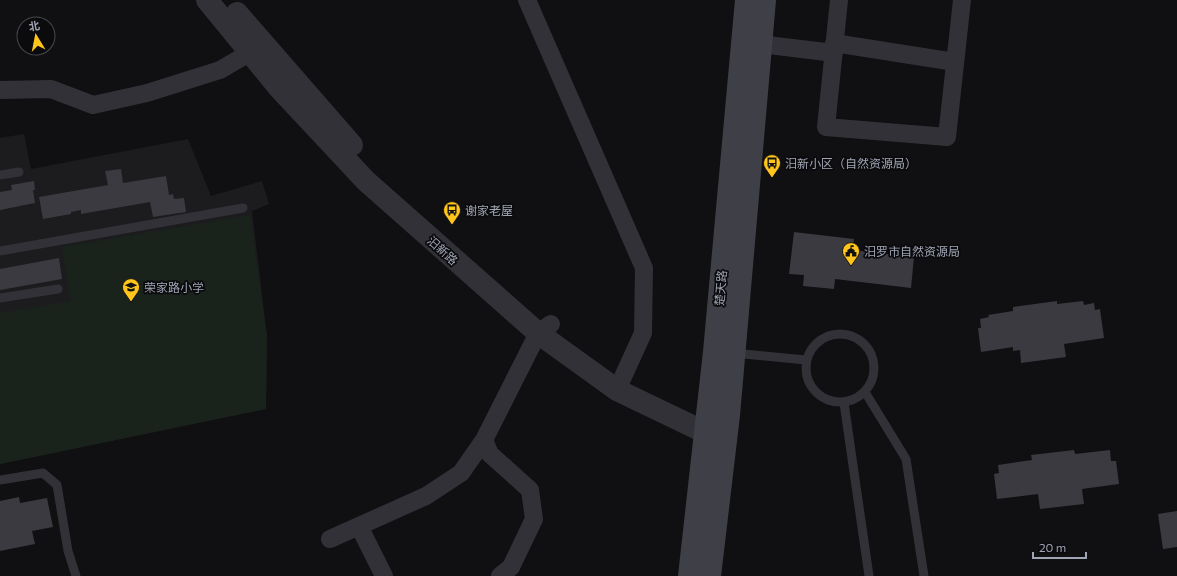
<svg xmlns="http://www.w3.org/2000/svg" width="1177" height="576" font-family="Commissioner,'Noto Sans SC',sans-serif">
	<rect width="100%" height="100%" fill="#101012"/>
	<path fill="#1c1c1f" d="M24,134L31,169L188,139L211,196L262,181L269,204L252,211L267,336L266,409L0,464V138Z"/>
	<path fill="#1a221c" d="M250,215L267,336L266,409L0,464V313L71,301L62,247Z"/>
	<path fill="#3a3a40" d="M121,169L123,183L166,176L169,195L173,194L174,199L184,198L186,212L153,217L150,202L81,214V210L71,212V214L43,219L39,197L108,185L105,171Z
		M34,181L35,190H33L35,203L0,210V192L12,190L11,185Z
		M794,232L854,239L852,250L914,257L911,288L835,279L834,289L803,286L804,275L789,274Z
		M59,258L62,279L0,290V269Z
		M1057,301V304L1083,301L1084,305L1094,303L1095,310L1100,309L1104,338L1064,344L1066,357L1021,363L1020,350L1013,351V347L981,352L978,328H981L980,319L989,317L988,315L1013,311V307Z
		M1074,450L1075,454L1110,450L1111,461H1116L1119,484L1082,489L1084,504L1040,509L1038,494L997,499L994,474L999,473L998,465L1032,460L1031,455Z
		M19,497L20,503L47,498L53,527L32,531L35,544L0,551V501Z
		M1177,511V547L1163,549L1158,514Z"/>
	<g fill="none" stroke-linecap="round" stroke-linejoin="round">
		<path stroke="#313137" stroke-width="9" d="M0,175L19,172
			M0,251L243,208
			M0,298L58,289
			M806 368a34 34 0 1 1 68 0a34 34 0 1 1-68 0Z
			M734,353L806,360
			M865,392L906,459L924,576
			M844,403L869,576
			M0,480L43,473L57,485L68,551L76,576"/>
		<path stroke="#313137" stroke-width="18" d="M527,0L644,268L643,333L617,390
			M839,0L826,127L947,137L962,0
			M834,43L955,62
			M760,44L834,53
			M0,90L51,89L93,105L147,93L220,70L251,52
			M359,526L384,576
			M330,539L426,496L461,473L484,440
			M500,576L511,567L534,519L530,490L490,454L484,440L538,333L551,324"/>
		<path stroke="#313137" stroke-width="22" d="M207,0L279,88L366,181L538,333L617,390L721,440
			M237,13L352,145"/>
		<path stroke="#3f4047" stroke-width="22" d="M689,576L714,352L746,0
			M710,576L729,415L765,0"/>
	</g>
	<defs>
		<g id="bus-pin" transform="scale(0.9)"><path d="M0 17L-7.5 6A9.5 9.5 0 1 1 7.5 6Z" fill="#ffc51b" stroke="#0b0b0d"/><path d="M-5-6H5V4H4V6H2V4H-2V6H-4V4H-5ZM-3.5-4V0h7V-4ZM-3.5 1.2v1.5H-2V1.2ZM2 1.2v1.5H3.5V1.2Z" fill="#111"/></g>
		<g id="civic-pin" transform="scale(0.9)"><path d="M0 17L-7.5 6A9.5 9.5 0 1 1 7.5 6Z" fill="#ffc51b" stroke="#0b0b0d"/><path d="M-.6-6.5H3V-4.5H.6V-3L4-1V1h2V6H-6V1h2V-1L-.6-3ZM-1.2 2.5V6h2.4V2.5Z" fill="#111"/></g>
		<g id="school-pin" transform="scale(0.9)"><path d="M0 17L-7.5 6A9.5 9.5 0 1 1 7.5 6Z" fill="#ffc51b" stroke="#0b0b0d"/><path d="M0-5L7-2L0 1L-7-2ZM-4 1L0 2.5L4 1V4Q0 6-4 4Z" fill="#111"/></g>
	</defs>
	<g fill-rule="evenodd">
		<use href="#bus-pin" x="772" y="163"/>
		<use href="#bus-pin" x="452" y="210"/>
		<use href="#civic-pin" x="851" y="251"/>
		<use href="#school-pin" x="131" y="287"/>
	</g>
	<g text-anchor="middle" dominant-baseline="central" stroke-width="3.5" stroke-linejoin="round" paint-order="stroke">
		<g font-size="12" fill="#a0a5b4" stroke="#0b0b0d" text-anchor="start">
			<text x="785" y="163">汨新小区（自然资源局）</text>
			<text x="465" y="210">谢家老屋</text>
			<text x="864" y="251">汨罗市自然资源局</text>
			<text x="144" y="287">荣家路小学</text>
		</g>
		<g font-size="12" fill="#a0a5b4" stroke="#0b0b0d">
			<text transform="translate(443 250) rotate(42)">汨新路</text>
			<text transform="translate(720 288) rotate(-85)">楚天路</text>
		</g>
	</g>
	<g transform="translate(36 36) rotate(350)"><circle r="19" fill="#0b0b0d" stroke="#474950"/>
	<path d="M0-3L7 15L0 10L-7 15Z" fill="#ffc51b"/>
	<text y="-6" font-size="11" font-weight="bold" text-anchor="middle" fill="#a0a5b4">北</text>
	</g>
	<path d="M1033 552v6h53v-6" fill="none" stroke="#a0a5b4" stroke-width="2"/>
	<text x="1039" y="552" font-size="12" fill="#a0a5b4" stroke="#0b0b0d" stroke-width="3" paint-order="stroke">20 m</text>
</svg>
